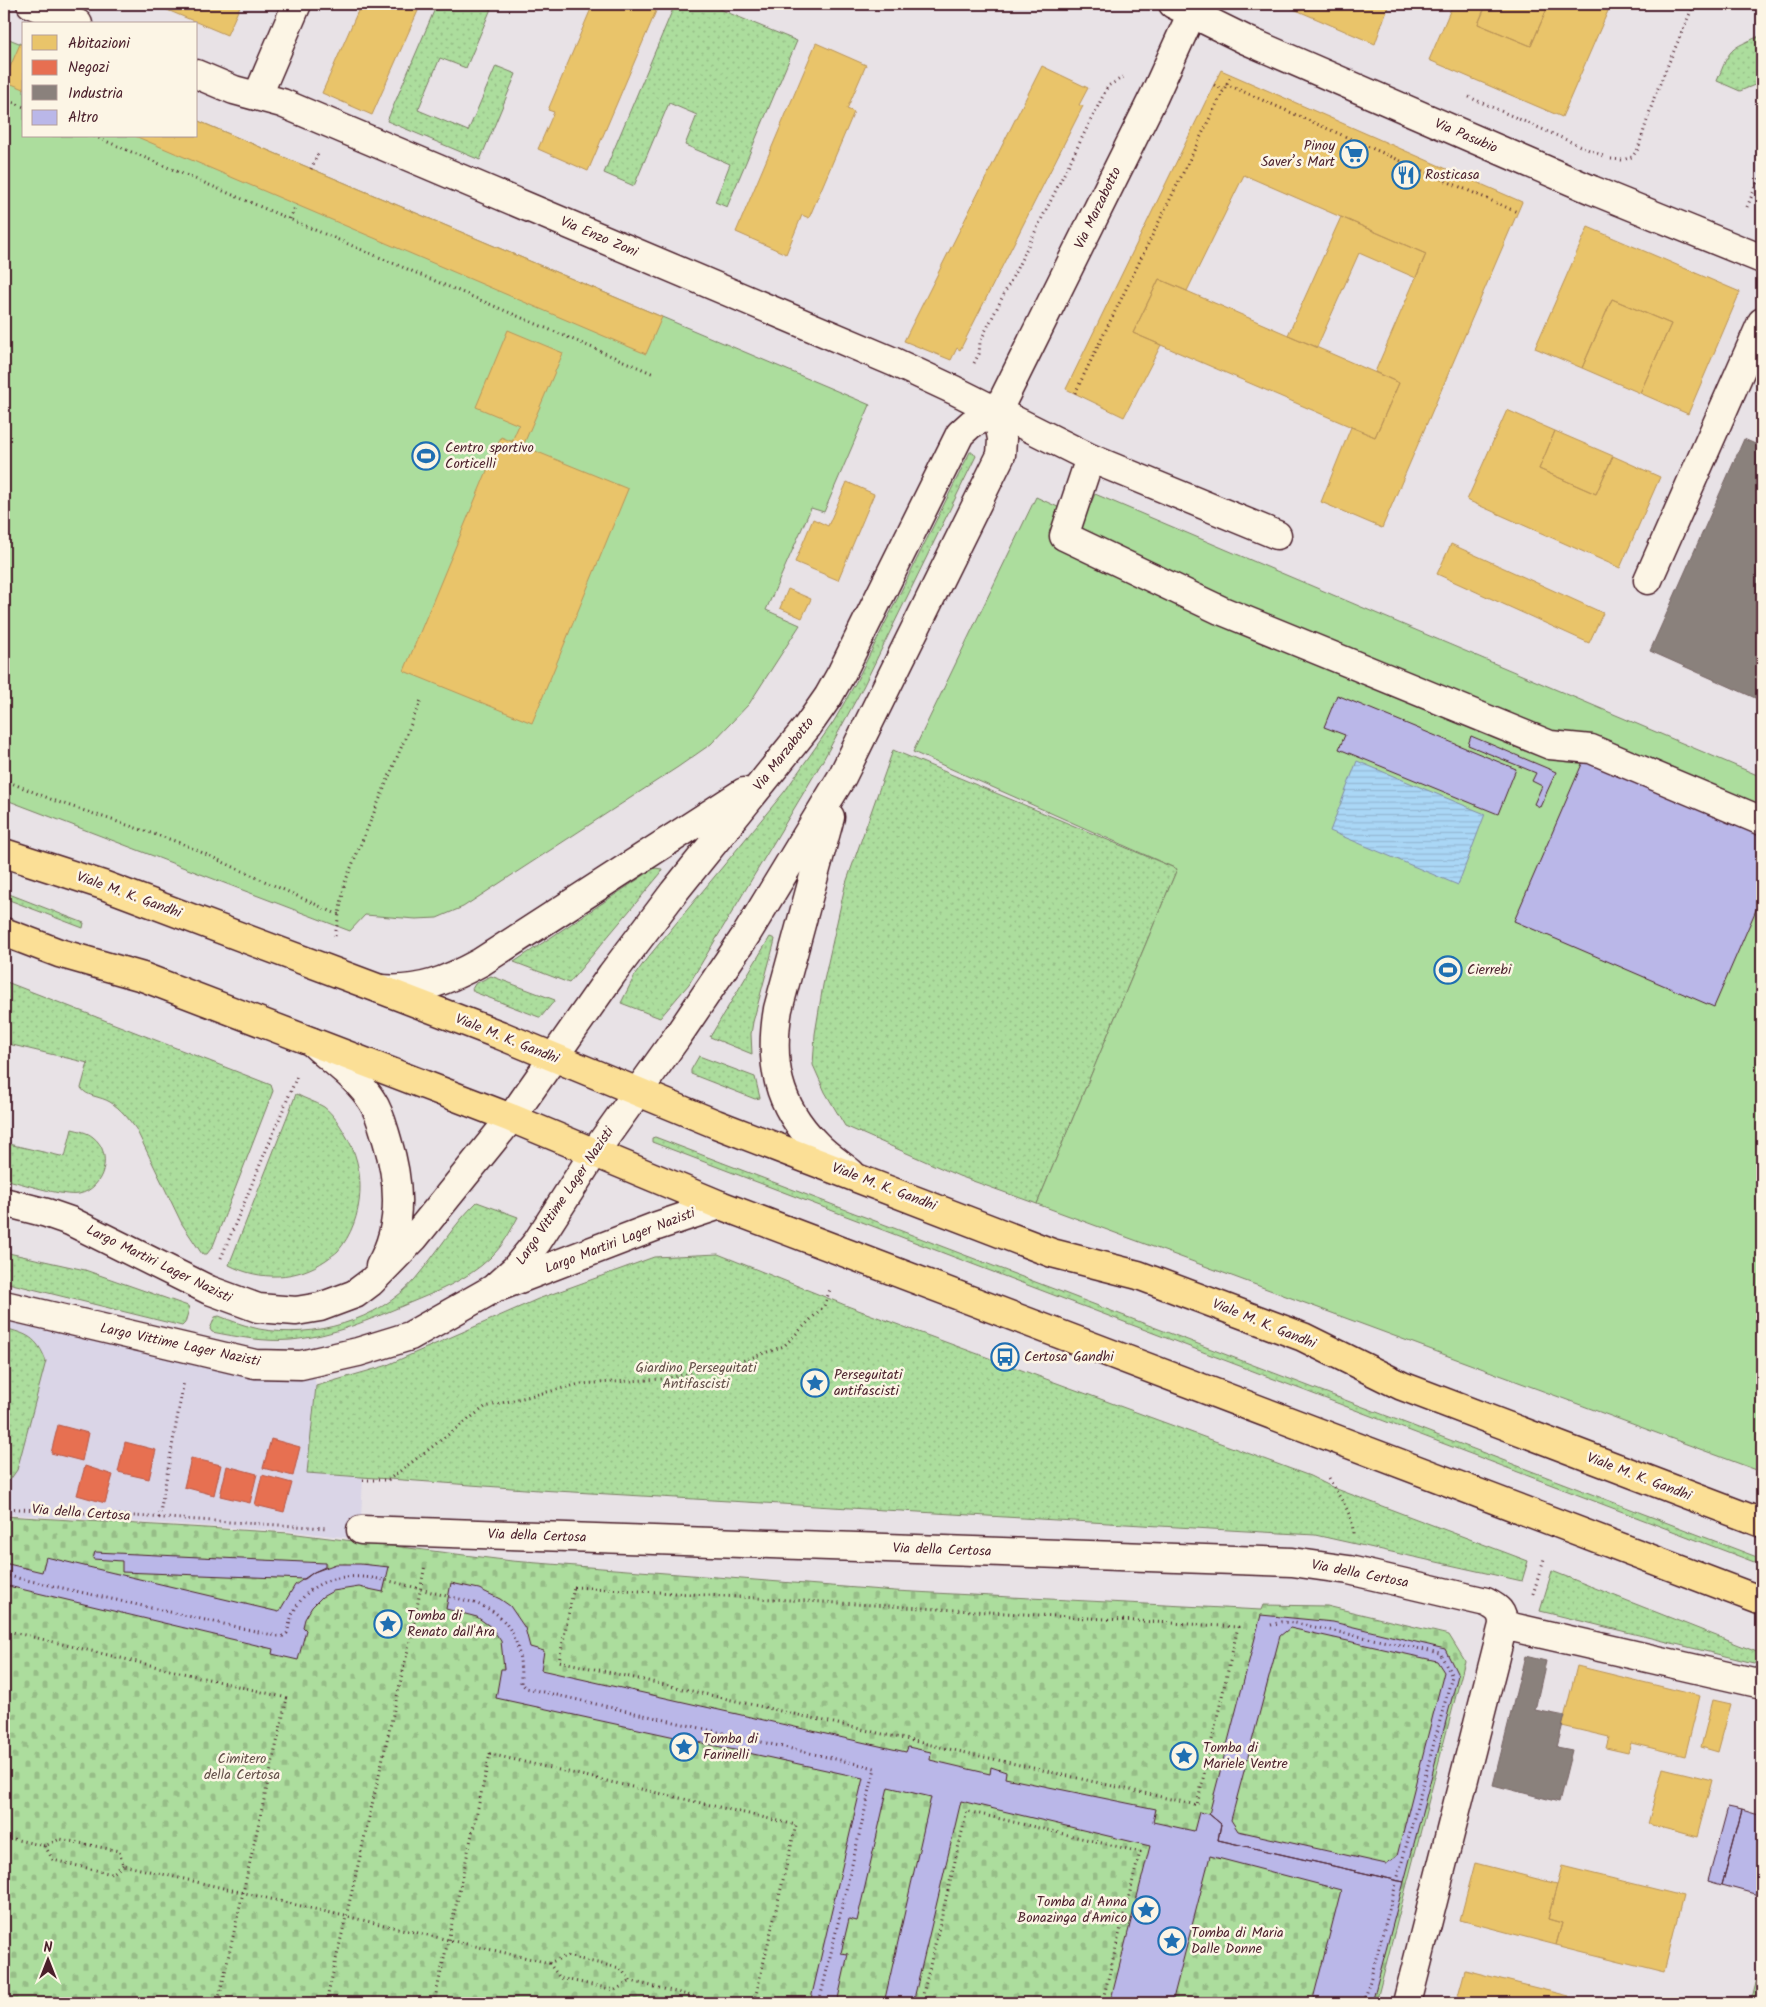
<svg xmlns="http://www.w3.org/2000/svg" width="1766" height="2007" font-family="Kalam,sans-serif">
	<defs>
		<pattern id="grass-dots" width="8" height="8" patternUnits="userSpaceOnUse" patternTransform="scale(1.25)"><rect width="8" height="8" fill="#acdd9d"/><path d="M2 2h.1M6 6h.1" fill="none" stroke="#96bd87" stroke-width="1.8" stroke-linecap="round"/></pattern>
		<pattern id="cemetery-stones" width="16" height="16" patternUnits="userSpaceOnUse" patternTransform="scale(1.25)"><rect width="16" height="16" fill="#acdd9d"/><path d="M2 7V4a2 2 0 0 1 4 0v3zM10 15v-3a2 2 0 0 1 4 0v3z" fill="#96bd87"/></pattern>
		<pattern id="water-rules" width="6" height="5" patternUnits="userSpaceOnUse" patternTransform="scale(1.25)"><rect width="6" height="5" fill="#aad7f6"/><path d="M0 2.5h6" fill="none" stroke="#94b8d3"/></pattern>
	</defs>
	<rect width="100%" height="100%" fill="#e8e2e6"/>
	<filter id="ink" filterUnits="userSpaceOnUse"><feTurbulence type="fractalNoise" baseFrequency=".02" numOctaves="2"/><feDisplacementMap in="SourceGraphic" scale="10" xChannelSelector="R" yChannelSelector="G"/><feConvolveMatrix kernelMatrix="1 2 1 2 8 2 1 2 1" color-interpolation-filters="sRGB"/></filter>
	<g filter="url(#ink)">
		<path fill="#dad5e7" d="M4,1321L229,1373L267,1378L298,1379L314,1377L316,1386L307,1473L363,1477L360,1539L289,1531L4,1514Z"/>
		<path fill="url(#grass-dots)" stroke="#7b7e64" d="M437,4H493L466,68L440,58L418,110L468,131L496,66L516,74L480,160L387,121Z
			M675,4H707L797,41L727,207L715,202L730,164L685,145L697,115L669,103L634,186L604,173Z
			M1762,35V82L1740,91L1717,81C1731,47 1728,50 1762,35Z
			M970,452H973L976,456L863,687L822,762L689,984L660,1018L621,1003L635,975L645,961L785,791L834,721L856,682Z
			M893,750L1177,869L1037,1204L959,1176L845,1126L825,1092L813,1065L815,1034L823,985L845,886Z
			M655,868L662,869L661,873L569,983L514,962Z
			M4,892L84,923L83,928L4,898Z
			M770,937L775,939L774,944L753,1022L751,1034L752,1054L710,1037Z
			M491,976L555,1000L541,1017H539L474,992L472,989L475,984Z
			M4,981L271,1085L273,1091L213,1246L207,1254H202L182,1224L136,1129C128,1118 121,1109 110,1102C100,1096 87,1097 81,1088L88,1063L4,1043Z
			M699,1056L755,1077L760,1098L755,1099L691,1074V1070Z
			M296,1094C305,1099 316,1102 324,1107C333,1114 340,1125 345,1134C367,1168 365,1219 338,1251C335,1254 330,1257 326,1260C297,1280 260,1281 229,1265Z
			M72,1129C80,1131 87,1132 93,1137C114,1153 104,1189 79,1194C63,1197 21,1183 4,1179V1143L65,1157Z
			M655,1137L1762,1559V1565L652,1142V1138Z
			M477,1202L518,1217C510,1232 503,1246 490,1258C467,1280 436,1292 407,1304C369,1320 333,1336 291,1340C264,1342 238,1337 212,1332L210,1329L215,1317L219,1316C232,1321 245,1326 259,1329C312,1339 379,1321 415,1279C437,1253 453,1225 477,1202Z
			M4,1252L85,1270L188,1306L189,1309L185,1323L182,1326L4,1282Z
			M718,1254L850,1307L1310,1476L1334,1488L1528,1561L1522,1581L1315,1535L539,1490L307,1473L316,1386L385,1366L538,1299L654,1257Z
			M4,1328C27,1334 37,1337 46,1361L17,1470L10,1480H4Z
			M1552,1571L1762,1654V1665L1540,1611Z
			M1762,1955V2003H1750Z"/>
		<path fill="url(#cemetery-stones)" stroke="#7b7e64" d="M4,1516L289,1533L512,1561L895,1591L1261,1610L1263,1605L1327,1606L1449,1635L1465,1661L1376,2003H4Z"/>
		<path fill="#acdd9d" stroke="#7b7e64" d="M4,37L24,45V136H196V120L870,405L824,512L811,508L766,610L800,625L749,704L711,744L678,767L463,907L437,918L416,919L365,915L350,931L4,799Z
			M1095,494L1762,777V1472L1037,1204L1177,869L913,752L1036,497L1084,519Z"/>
		<path fill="url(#water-rules)" stroke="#848da5" d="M1357,761L1485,814L1458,885L1330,831Z"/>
		<path fill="#e9c46a" stroke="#b99257" d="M153,4H241L227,35Z
			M361,4H421L372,115L322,93Z
			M593,4H659L588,171L538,149L554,112L548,110Z
			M801,4H817L815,9Z
			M1282,4H1389L1375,44Z
			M1453,4H1471L1484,9L1478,24L1531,46L1549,4H1611L1562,117L1429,60Z
			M1487,4H1549L1531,46L1478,24Z
			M816,43L866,65L847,109L854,112L809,218L802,215L786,254L736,232Z
			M20,44L24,45V89L4,81Z
			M1042,66L1088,88L1079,105L1083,106L960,350L957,348L951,360L904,341Z
			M1221,70L1522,202L1382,528L1321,502L1351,427L1375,437L1399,383L1375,372L1426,254L1244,175L1187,291L1159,279L1133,333L1161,345L1124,417L1066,389Z
			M196,120L662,317L646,354L135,136H196Z
			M1341,217L1426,254L1416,278L1359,253L1317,347L1288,335Z
			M1588,227L1740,292L1688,414L1640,393L1671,324L1612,299L1582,368L1535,348Z
			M1159,279L1399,383L1375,437L1133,333Z
			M1612,299L1671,324L1640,393L1582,368Z
			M508,330L563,353L523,446L512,441L519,425L476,407Z
			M1507,410L1555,431L1539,469L1596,494L1613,456L1660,477L1620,568L1467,500Z
			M1555,431L1613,456L1596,494L1539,469Z
			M501,437L628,489L532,723L404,671Z
			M847,482L874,494L838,580L795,562L813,519L828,526Z
			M1451,544L1603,613L1589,643L1437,574Z
			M788,589L811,599L802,618L780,608Z
			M1577,1666L1700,1696L1685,1756L1631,1743L1628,1753L1606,1748L1609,1737L1562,1726Z
			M1713,1700L1731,1704L1718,1752L1701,1747Z
			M1663,1768L1712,1780L1697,1837L1648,1824Z
			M1475,1863L1557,1884L1548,1919L1562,1923L1556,1945L1460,1920Z
			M1562,1866L1683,1896L1664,1972L1556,1945L1562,1923L1548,1919Z
			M1465,1970L1569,1996L1567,2003H1456Z"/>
		<path fill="#e76f51" stroke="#b85746" d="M58,1425L88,1433L82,1461L51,1453Z
			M271,1439L300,1447L293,1476L263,1468Z
			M125,1442L156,1450L149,1479L118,1472Z
			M191,1458L221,1465L214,1495L184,1487Z
			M85,1466L113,1475L105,1503L77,1495Z
			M227,1466L257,1474L250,1503L220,1496Z
			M262,1475L292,1483L284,1512L255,1505Z"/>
		<path fill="#8a817c" stroke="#776464" d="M1744,439L1762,447V701L1650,651Z
			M1525,1656L1546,1661L1535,1710L1565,1716L1557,1747L1572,1750L1559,1802L1493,1785Z"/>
		<path fill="#bab7e8" stroke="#4a1f2b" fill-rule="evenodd" d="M1337,695L1516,769L1498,814L1339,749L1345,735L1324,727Z
			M1471,736L1556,772L1540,807L1534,804L1542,786L1532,781L1536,773L1468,745Z
			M1585,757L1762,834V896L1714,1007L1514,921Z
			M95,1552L325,1563V1567L314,1572L305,1579L122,1572V1561L93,1559Z
			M46,1557L279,1612L295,1585L314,1572L336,1564H360L389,1567L383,1592L359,1587L333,1591L322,1597L312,1607L305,1619L303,1627L306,1630L298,1660L272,1654L273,1649L4,1585V1563L42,1572Z
			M451,1583L479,1589L500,1599L510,1606L525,1628L530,1647L544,1651L541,1670L906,1752L908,1747L931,1752L930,1760L990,1774L991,1767L1006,1772L1005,1778L1156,1809L1153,1822L1194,1831L1199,1812L1209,1814L1221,1824L1218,1840L1404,1882L1372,2003H1312L1341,1890L1210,1856L1172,2003H1110L1150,1846L961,1801L913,2003H884L931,1797L888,1787L857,1921L849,1919L841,1953L848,1954L837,2003H810L863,1778L496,1698L501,1669H504L501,1641L491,1627L477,1617L446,1609Z
			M1261,1615L1333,1622L1445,1649L1458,1675L1404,1882L1218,1840L1221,1824L1209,1814ZM1290,1628L1437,1661L1444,1672L1397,1856L1386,1864L1238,1831L1231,1820L1280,1636Z
			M1728,1807L1742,1810L1722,1885L1708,1881Z
			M1742,1810L1762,1816V1896L1722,1885Z"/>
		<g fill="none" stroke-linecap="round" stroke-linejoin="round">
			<g stroke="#4a1f2b" stroke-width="31">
				<path id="minor" d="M31,4L78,24
					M1173,4L1246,40L1592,190L1762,259
					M196,74L234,90L282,103L894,362L954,390L1090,458L1277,535
					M258,95L297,4
					M1090,458L1064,536L1220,610L1550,745L1591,749L1762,821
					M1648,580L1762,322
					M830,817L778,1009C769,1062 777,1105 816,1144C826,1155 840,1164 851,1173
					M380,989C420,992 446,981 481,962L744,792
					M312,1042C331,1060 358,1078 372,1101C380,1113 383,1127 387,1140C400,1182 403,1227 380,1266
					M4,1202L47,1213L70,1221L209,1290L258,1308L296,1311L320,1307L355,1294L371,1282L414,1238L511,1118L612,974L674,892L807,727L828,697L842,672L960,434L971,424L997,412
					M501,1286L657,1226L720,1205
					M4,1305L255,1364L301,1365L358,1352L410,1336L493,1289L515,1269L537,1242L594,1153L677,1037L746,935L842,777L1001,455L1002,439L997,412L1154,96L1196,4
					M361,1530L1292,1562L1349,1570L1486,1602C1498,1608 1503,1612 1503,1625L1407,2003
					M1503,1625L1762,1684"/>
			</g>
			<g stroke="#4a1f2b" stroke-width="31">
				<path id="major" d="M4,853L103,885L380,989L500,1035L716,1124L1052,1253L1138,1275L1303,1337L1402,1386L1762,1523
					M4,932L59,953L143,977L511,1118L720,1205L1762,1601"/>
			</g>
			<path stroke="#4a1f2b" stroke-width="3" stroke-dasharray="1 4" stroke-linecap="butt" d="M1226,84L1517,212
				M1214,85L1223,90
				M1469,97L1603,156
				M4,98L24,107
				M94,136L654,374
				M1611,159L1622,160L1632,157L1638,149L1655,95L1694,4
				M311,169L318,154
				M1747,207L1762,172
				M290,219L296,205
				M974,363L979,354L980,342L1108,86L1125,76
				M1075,393L1231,75
				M4,780L58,802L181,843L339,915
				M335,936L345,882L421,700
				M221,1258L298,1074
				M1329,1478C1339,1499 1354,1512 1353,1537
				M363,1480H388L485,1407L580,1384L662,1379L728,1366L784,1346L824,1306L831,1287
				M4,1508L327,1528
				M159,1518L184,1381
				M4,1575L277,1636H283L287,1633C289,1627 290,1620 292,1615C320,1555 386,1580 435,1593C456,1599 481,1601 499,1616C519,1635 521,1657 521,1683L526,1688L875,1768L819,2003
				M574,1587L1238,1627L1197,1805L559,1661Z
				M1533,1594L1544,1559
				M1271,1625L1281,1622L1295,1623L1440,1653L1452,1676L1364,2003
				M4,1630L287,1698L218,2003
				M4,1837L45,1846L60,1839L119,1851L123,1865L549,1963L566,1956L620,1968L631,1981L720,2003
				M45,1846L53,1860L112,1874L123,1865
				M549,1963L560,1978L615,1990L631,1981
				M326,2003L413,1628L425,1565
				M434,2003L490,1754L796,1825L754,2003
				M921,2003L967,1811L1140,1852L1102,2003"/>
			<use href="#minor" stroke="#fcf5e5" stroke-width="28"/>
			<use href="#major" stroke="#fbdf96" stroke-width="28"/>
		</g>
	</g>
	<defs>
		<g id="supermarket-ring" transform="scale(1.4375)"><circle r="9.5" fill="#fcf5e5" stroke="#1f6fb2" stroke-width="1.5"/><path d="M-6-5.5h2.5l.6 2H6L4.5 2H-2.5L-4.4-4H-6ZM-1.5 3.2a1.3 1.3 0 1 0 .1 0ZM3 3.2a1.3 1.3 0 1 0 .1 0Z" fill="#1f6fb2"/></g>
		<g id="restaurant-ring" transform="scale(1.4375)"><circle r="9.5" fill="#fcf5e5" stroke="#1f6fb2" stroke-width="1.5"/><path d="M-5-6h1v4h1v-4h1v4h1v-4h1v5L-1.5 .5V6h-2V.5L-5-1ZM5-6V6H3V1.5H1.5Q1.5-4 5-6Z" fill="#1f6fb2"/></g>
		<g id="stadium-ring" transform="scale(1.4375)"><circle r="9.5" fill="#fcf5e5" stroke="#1f6fb2" stroke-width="1.5"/><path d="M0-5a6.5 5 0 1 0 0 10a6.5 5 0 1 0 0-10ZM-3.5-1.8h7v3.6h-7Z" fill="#1f6fb2"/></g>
		<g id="bus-ring" transform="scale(1.4375)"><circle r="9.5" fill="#fcf5e5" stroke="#1f6fb2" stroke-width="1.5"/><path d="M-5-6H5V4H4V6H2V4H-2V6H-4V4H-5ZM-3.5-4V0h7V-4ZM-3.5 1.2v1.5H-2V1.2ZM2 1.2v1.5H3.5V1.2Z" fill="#1f6fb2"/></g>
		<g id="sight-ring" transform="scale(1.4375)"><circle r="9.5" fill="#fcf5e5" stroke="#1f6fb2" stroke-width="1.5"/><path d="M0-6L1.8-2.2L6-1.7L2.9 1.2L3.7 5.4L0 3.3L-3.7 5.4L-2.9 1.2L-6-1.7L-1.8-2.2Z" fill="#1f6fb2"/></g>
	</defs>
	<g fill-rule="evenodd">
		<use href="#supermarket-ring" x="1354" y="154"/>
		<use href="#restaurant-ring" x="1406" y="175"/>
		<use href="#stadium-ring" x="426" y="456"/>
		<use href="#stadium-ring" x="1448" y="970"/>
		<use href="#bus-ring" x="1005" y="1357"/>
		<use href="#sight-ring" x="815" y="1383"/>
		<use href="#sight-ring" x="388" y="1624"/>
		<use href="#sight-ring" x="684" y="1747"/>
		<use href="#sight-ring" x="1184" y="1756"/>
		<use href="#sight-ring" x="1146" y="1910"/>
		<use href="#sight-ring" x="1172" y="1941"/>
	</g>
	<g text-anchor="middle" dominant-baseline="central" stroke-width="5" stroke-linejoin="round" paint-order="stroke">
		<g font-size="14" fill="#4a1f2b" stroke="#fcf5e5">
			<text transform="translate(1466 136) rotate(23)">Via Pasubio</text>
			<text transform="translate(1098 208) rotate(-64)">Via Marzabotto</text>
			<text transform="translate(599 237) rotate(23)">Via Enzo Zoni</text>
			<text transform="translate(784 754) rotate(-52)">Via Marzabotto</text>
			<text transform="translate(129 895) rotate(20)">Viale M. K. Gandhi</text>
			<text transform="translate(507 1039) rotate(22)">Viale M. K. Gandhi</text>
			<text transform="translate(884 1187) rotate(21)">Viale M. K. Gandhi</text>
			<text transform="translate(565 1196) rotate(-56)">Largo Vittime Lager Nazisti</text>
			<text transform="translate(620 1241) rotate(-21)">Largo Martiri Lager Nazisti</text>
			<text transform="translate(159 1264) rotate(26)">Largo Martiri Lager Nazisti</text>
			<text transform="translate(1264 1324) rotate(22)">Viale M. K. Gandhi</text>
			<text transform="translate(180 1345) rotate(12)">Largo Vittime Lager Nazisti</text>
			<text transform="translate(1639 1477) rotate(21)">Viale M. K. Gandhi</text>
			<text transform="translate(81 1513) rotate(4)">Via della Certosa</text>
			<text transform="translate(537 1536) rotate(2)">Via della Certosa</text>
			<text transform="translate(942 1550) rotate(2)">Via della Certosa</text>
			<text transform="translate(1360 1574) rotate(11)">Via della Certosa</text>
		</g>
		<g font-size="14" fill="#4a1f2b" stroke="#fcf5e5" text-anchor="start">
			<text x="1335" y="146" text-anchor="end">Pinoy<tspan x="1335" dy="16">Saver’s Mart</tspan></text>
			<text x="1425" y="175">Rosticasa</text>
			<text x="445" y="448">Centro sportivo<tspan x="445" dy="16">Corticelli</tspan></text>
			<text x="1467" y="970">Cierrebi</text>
			<text x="1024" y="1357">Certosa Gandhi</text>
			<text x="834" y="1375">Perseguitati<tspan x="834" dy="16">antifascisti</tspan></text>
			<text x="407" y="1616">Tomba di<tspan x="407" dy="16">Renato dall'Ara</tspan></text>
			<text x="703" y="1739">Tomba di<tspan x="703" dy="16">Farinelli</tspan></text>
			<text x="1203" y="1748">Tomba di<tspan x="1203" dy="16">Mariele Ventre</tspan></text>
			<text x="1127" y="1902" text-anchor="end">Tomba di Anna<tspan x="1127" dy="16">Bonazinga d'Amico</tspan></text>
			<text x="1191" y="1933">Tomba di Maria<tspan x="1191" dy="16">Dalle Donne</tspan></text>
		</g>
		<g font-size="14" fill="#624e48" stroke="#fcf5e5">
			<text x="696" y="1368">Giardino Perseguitati<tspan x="696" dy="16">Antifascisti</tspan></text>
			<text x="242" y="1759">Cimitero<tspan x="242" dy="16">della Certosa</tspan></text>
		</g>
	</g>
	<rect width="1766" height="2007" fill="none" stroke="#fcf5e5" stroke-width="20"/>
	<rect x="10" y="10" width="1746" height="1987" fill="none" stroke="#4a1f2b" stroke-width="2" filter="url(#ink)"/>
	<rect x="22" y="22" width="175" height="115" fill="#fcf5e5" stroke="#b59f9b"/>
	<rect x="32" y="35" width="25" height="15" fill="#e9c46a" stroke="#b59f9b"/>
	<text x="68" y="48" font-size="15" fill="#4a1f2b">Abitazioni</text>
	<rect x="32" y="60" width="25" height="15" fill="#e76f51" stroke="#b59f9b"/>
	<text x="68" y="72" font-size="15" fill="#4a1f2b">Negozi</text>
	<rect x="32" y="85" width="25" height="15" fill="#8a817c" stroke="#b59f9b"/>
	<text x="68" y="98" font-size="15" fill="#4a1f2b">Industria</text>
	<rect x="32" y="110" width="25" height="15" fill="#bab7e8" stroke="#b59f9b"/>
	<text x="68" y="122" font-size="15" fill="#4a1f2b">Altro</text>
	<g transform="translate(48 1960)" stroke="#fcf5e5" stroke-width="4" paint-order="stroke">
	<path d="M0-4L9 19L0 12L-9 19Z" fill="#4a1f2b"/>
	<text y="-8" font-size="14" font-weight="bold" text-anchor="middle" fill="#4a1f2b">N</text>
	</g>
</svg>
